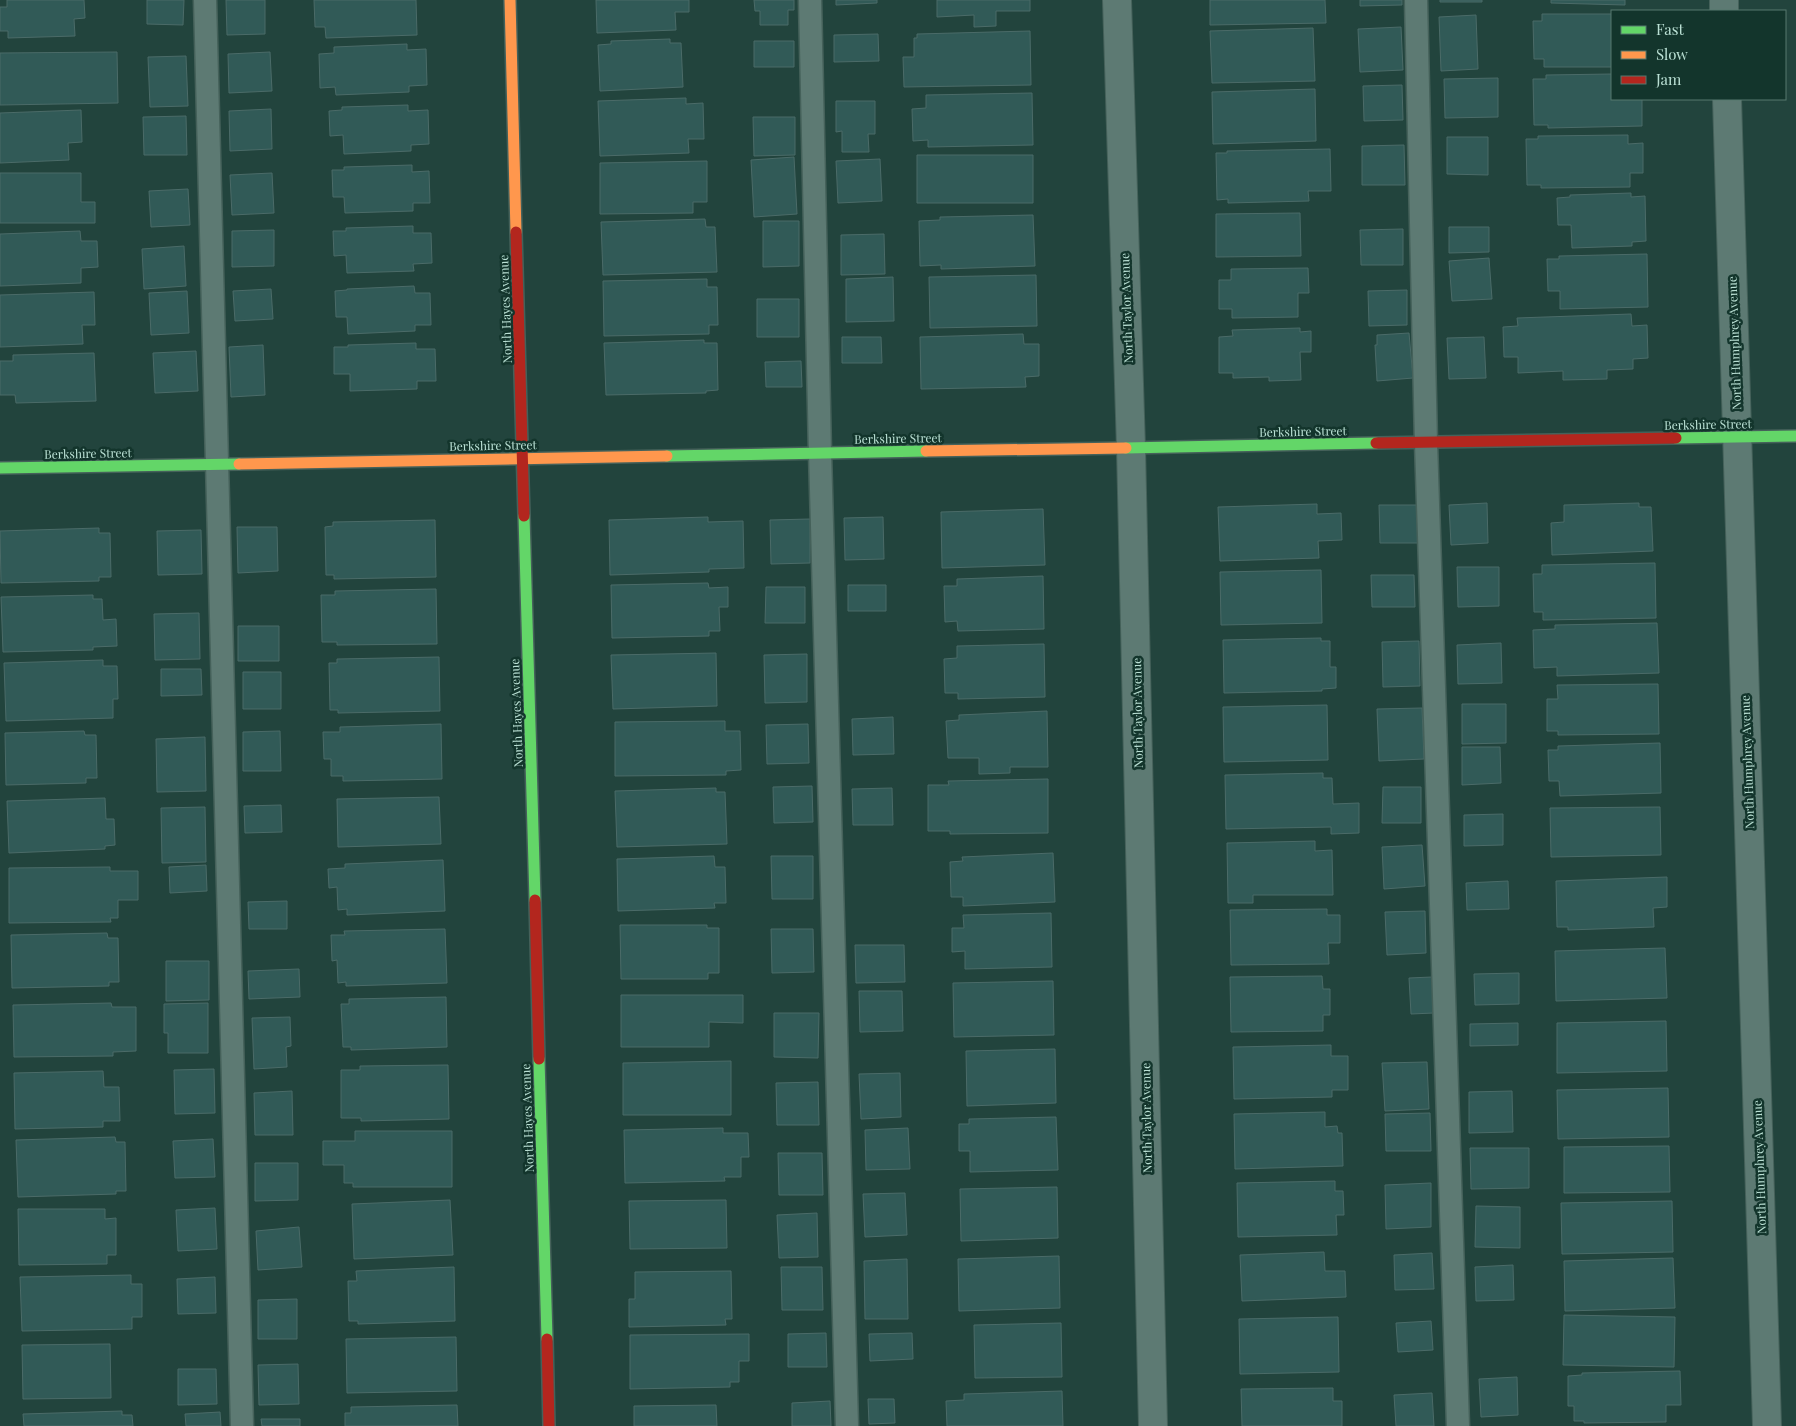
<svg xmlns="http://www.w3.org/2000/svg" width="1796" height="1426" font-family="'Playfair Display',serif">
	<rect width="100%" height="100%" fill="#22443d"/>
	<path fill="#315a57" stroke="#4b6b68" d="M7,0H84L85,18L74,19L75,36L8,38V31H0V7H7Z
		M147,0H184L183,25L147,24Z
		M226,0H265V34L227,35Z
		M314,0H416L417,35L326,38L325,27H315Z
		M596,0H689V12H675L676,30L597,33Z
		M754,0H794V10H788V25H760V11H755Z
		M836,0H877V3L836,5Z
		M937,0H1030V11H996V26L974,27V15L937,17Z
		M1210,0H1325L1326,23L1210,25Z
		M1360,0H1402V5L1360,6Z
		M1440,0H1482V2H1440Z
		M1551,0H1625V5L1551,3Z
		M1542,14H1612V67H1544V59H1534L1533,21H1542Z
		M1476,15L1478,69L1441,71L1439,17Z
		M1401,27L1403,70L1360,72L1358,29Z
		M1313,28L1315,81L1212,83L1210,31Z
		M1030,31L1031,85L904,87L903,57H914V38H917V34Z
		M878,34L879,61L834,62V35Z
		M670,39V43H681L683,87L600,91L598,45L611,44V41Z
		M754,41H794V67H754Z
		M407,44V50L426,49L427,85L409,86V92L336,95L335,87L320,88L319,54L334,53V47Z
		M117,52L118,103L0,105V53Z
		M270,52L272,91L229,93L228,54Z
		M186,56L188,106L150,107L148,57Z
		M1612,74V99H1642V126L1548,128V125H1534L1533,79H1546V75Z
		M1498,78V117L1445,118L1444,79Z
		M1402,85L1403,120L1364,121L1363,86Z
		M1315,89L1316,141L1213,144L1212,92Z
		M1032,93L1033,145L928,147V140L913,141L912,109L926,108V95Z
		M686,98V104L703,103L704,139H688L689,153L600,156L598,101Z
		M836,101H875V134H868L869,152H842V131L836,132Z
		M408,105V111L428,110L429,144L411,145V151L344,154L343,135L330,136L329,111L342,110V107Z
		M271,109L272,149L230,151L229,111Z
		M81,110L82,142L68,143L69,160L0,163V113Z
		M186,116L187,155H144L143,117Z
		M753,117H795V155L754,156Z
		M1628,135V144L1643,143V173H1630V187L1541,188V185H1527L1526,139H1538V136Z
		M1447,137H1488V175L1447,174Z
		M1404,145L1405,185H1362V146Z
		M1330,149L1331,191H1308L1309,201L1228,203V199L1217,200L1216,153H1227V151Z
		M917,155H1033V203H917Z
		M794,157L797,214L754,217L751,160Z
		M880,159L882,201L838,203L836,161Z
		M707,161V202H693V213L600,214V163Z
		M412,165V172L429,171L430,203H413V211L345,213L344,197H333L332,170H344V167Z
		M0,173H81V202H95V223H0Z
		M272,173L274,213L232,215L230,175Z
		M188,189L190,225L151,227L149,191Z
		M1631,193V197L1645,196L1646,241L1632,242V246L1572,248L1571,225H1558L1557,198L1570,197V195Z
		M1300,213L1301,256L1216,257V214Z
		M1033,215L1035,266L941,269V265L920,266L919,221L940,220V217Z
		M705,219L706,227H715L717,272L603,275L601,222Z
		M763,221H799V266L763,267Z
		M413,226V233H431L432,263L413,264L414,271L347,273L346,255L334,256L333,231H346V228Z
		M1449,227H1489V252L1449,253Z
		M1403,229V265H1361L1360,230Z
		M274,230V266L232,267V231Z
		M80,231L81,241H97L98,267L81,268V283L0,286V234Z
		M884,234L885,274L841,275V235Z
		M184,246L186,286L144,289L142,249Z
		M1647,254L1648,307L1560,309V291H1548L1547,259H1559V256Z
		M1489,258L1492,299L1452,301L1449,261Z
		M1308,268L1309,293H1298V317L1232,318V309H1219V280H1231V269Z
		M1036,275L1037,326L930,328L929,277Z
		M893,277L894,321L846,322V279Z
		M707,279V287H717L718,325H709V334L604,336L603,281Z
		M414,286L415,293H430L431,325H415V331L348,334L347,317H336L335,291L347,290V289Z
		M271,289L273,319L235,321L233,291Z
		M1407,290V325L1369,326L1368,291Z
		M187,291L189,333L151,335L149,293Z
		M94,292L95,325H82L83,344L0,347V295Z
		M757,299H799V337H757Z
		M1631,314L1632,326L1647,325L1648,358L1633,359V369L1607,370V379L1563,380V371L1518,373V357H1504L1503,327L1518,326L1517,318Z
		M1300,328V332L1311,331V352H1300L1301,380L1269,381V377L1233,378V373H1219V337L1233,336L1232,330Z
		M1409,333L1413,378L1377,381L1375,345H1377V335Z
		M1023,334L1024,344H1039V376L1025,377L1026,387L921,389L920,337Z
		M842,337H881L882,363H842Z
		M1484,337L1486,378L1449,379L1447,338Z
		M704,340V343H717L718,390L706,391V393L606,395L604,343Z
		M416,343V349H435L436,381H417V389L350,391V374H334V347H348V345Z
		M263,345L265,395L231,397L229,347Z
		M196,351L198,391L155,393L153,353Z
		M94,353L96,401L16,403L15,395H0V361H13V355Z
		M801,361L802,387H766L765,362Z
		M1487,503L1488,543L1451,545L1449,505Z
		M1639,503V507H1651L1653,551L1552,555L1551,523L1564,522V505Z
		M1317,504V514L1341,513L1342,540L1318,541L1319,558L1220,561L1218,507Z
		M1379,505H1419L1420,543H1380Z
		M1043,509L1045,565L942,568L941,512Z
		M708,517V522L743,521L744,568L709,569V572L610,575L609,520Z
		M883,517L884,559L845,560L844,518Z
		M810,519V563L771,564L770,520Z
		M435,520L436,577L334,579V575H326L325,527L333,526V522Z
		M237,527H277L278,571L238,573Z
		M99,528V533H110L111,577H99V581L1,583L0,531Z
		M201,530L202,574L158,575L157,531Z
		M1655,563L1656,618L1543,620V612H1534L1533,574H1542V565Z
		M1457,567H1499V606L1458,607Z
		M1321,570L1322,623L1221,625L1220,572Z
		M1371,575H1414L1415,607H1372Z
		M1043,576L1044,629L958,631L957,621L945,622L944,586H957V579Z
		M708,583L709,588L728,587V607H719L720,631H709V636L612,638L611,585Z
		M848,585H886V611H848Z
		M766,587H805V623H765Z
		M436,589L437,644L337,645V642H322L321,595H335V591Z
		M93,595V599H102L103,620L116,619L117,646L93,647V650L3,652L1,597Z
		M199,613L200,659L155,660L154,614Z
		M1657,623L1659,673L1557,676V667L1534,668L1533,630L1555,629V625Z
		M238,626H279V661H238Z
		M1321,638V641H1330V667H1336V688L1322,689V691L1224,693L1223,640Z
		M1419,641L1420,686L1383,687L1382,642Z
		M1501,643L1502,683L1458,684L1457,645Z
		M1044,644L1045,697L958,699V693H945L944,659L957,658V646Z
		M716,653L717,706L613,709L611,655Z
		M807,654V702L765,703L764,655Z
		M439,657L440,711L338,713V710H330L329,663H337V659Z
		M103,660V666H117L118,699H113V718L6,721L4,663Z
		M161,669H201L202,695L161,696Z
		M243,672H281V709H243Z
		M1658,684L1659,734L1558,735V731H1547V699H1558L1557,685Z
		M1462,704H1506V743L1462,744Z
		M1327,705L1328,760L1224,762L1223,707Z
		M1422,708L1424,759L1379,761L1377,709Z
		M1047,711L1048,767H1010V773L979,774V758H948L946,721L959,720V715Z
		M893,717L894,754L853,755L852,719Z
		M725,721V731H740L741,770L726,771V775L615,776V722Z
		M441,724L442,779L343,781V776H331V759H324L323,732H340V727Z
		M808,724L809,763L767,764L766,725Z
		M84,731L85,735H96L97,778H86V783L6,785L5,733Z
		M280,731L281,771H243V732Z
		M205,737L206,791L157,792L156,739Z
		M1660,743L1661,793L1560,796L1559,781H1549L1548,750H1558V746Z
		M1462,747H1500L1501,783L1462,785Z
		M1323,773V778H1332L1333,804L1359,803V833L1331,834V827L1226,829L1225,775Z
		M1048,779V833L950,834V831H928V785H949L948,781Z
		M812,786L813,822L774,823L773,787Z
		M1383,787H1421V823H1382Z
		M716,788V792H725L727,844L617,847L615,791Z
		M892,788L893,825H853L852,789Z
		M439,797L441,844L338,847L337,799Z
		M105,798L106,819H114L115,845L105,846V849L9,853L7,801Z
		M281,805L282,832L245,833L244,806Z
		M205,807L206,862L162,863L161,808Z
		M1660,807L1661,855L1551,857L1550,808Z
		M1503,814V845L1464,846V815Z
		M1315,841V851L1332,850L1333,895H1253V903H1228L1227,843Z
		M1422,845L1425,886L1384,889L1382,847Z
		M1053,853L1055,902L963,906V897H951L950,862L963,861L962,857Z
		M714,856L715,867H725L726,903H714L715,908L618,911L617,859Z
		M771,856H813V899H772Z
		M443,860L445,911L347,915V909L338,910L337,887L329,888L328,869L345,868V864Z
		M206,865L207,891L170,893L169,867Z
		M110,867V871H138V900H118V918H110L111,922L9,923V868Z
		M1667,877V907L1653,908L1654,927L1568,930V927H1557L1556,881Z
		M1508,881L1509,909L1467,910L1466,883Z
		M287,901V929H249L248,902Z
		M1327,909V915H1340V943H1328L1329,964L1231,965L1230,910Z
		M1425,911L1426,953L1387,955L1385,912Z
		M1051,913L1052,967L965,969V951L952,952V928H964L963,915Z
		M620,925H707V928H719V973H708V979H621Z
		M445,929L447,983L346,986V982L338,983L337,960L332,961L331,935H345L344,931Z
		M771,929H813L814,972L772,973Z
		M107,933L108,938H118L119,982H109V986L12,988L11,935Z
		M855,945H904L905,982L856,983Z
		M1665,948L1667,998L1556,1001L1555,951Z
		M166,961H209V1000L166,1001Z
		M299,969L300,997L249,999L248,971Z
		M1519,973V1004L1475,1005L1474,974Z
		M1322,976L1323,989H1330V1015H1323V1031L1231,1032L1230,977Z
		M1432,977L1434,1013L1411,1014L1409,978Z
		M1053,981L1054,1035L954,1037L953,983Z
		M859,991H902L903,1031L860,1032Z
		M621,995H743V1023L709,1022V1047H621Z
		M446,997L447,1047L351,1050V1047H343L341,1004H349V999Z
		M111,1003L112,1007H136V1051L113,1052V1056L14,1057L13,1005Z
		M208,1003V1053H168V1033H164V1004Z
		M774,1013H819L818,1058L774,1057Z
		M290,1017L291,1046L286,1047L287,1067L254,1069L252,1018Z
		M1666,1021L1667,1071L1557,1073V1023Z
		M1518,1023V1045L1470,1046V1024Z
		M1331,1045V1056H1348V1090H1332V1097L1234,1099L1233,1047Z
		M1055,1049L1056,1103L967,1106L966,1051Z
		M731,1061V1115H623V1063Z
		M1427,1062L1429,1109L1385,1111L1382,1063Z
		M448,1065L449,1119L361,1121V1118H341V1070H360V1066Z
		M214,1069L215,1113L175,1114L174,1070Z
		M103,1071L104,1087H119L120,1121H103V1127L15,1129L14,1073Z
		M900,1073L901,1117L861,1119L859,1074Z
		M818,1082L819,1125H777L776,1083Z
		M1668,1088L1669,1137L1558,1139L1557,1090Z
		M292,1091L293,1135H255L254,1093Z
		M1512,1091L1513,1132L1469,1133V1092Z
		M1325,1112V1127L1337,1126L1338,1133H1342L1343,1166L1235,1169L1234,1114Z
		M1430,1113L1431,1151H1386L1385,1114Z
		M1056,1117L1058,1170L970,1172V1151H959V1124H969V1119Z
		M723,1128V1133H748L749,1157H741V1177H724L725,1181L625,1183L624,1130Z
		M908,1128L910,1169L866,1170L865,1130Z
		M355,1131H452V1187H353V1183H344V1165H323V1141H355Z
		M115,1137L116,1142H125L126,1191H116V1194L18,1197L16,1140Z
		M213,1139L215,1177L175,1178L173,1141Z
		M1669,1146L1670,1192L1564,1193V1147Z
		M1470,1148H1529V1188L1471,1189Z
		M778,1153H822L823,1195H779Z
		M255,1163H298V1200L255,1201Z
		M1335,1181V1191H1343L1344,1215H1336L1337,1235L1238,1237L1237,1183Z
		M1431,1183V1227L1386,1229L1385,1185Z
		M1057,1187L1058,1238L961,1241L960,1189Z
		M905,1193L907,1235L865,1237L863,1194Z
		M450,1200L453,1255L354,1259L352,1204Z
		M726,1200L727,1248L630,1249L629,1201Z
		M1672,1201L1673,1252L1562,1254L1561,1203Z
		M1476,1206L1520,1207V1248L1475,1247Z
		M215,1208L217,1249L178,1251L176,1210Z
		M18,1209H105V1219L116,1218V1255H107V1264L19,1265Z
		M817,1213L818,1257L779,1258L777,1215Z
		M299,1227L302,1267L258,1270L256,1231Z
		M1324,1252L1325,1271H1345L1346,1297L1242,1301L1240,1255Z
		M1432,1253L1434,1289L1395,1290L1394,1255Z
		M1059,1256L1060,1308L959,1311L958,1259Z
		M1673,1258L1675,1308L1565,1311L1564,1261Z
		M907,1259L908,1319H865L864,1261Z
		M1513,1265L1514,1300L1476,1301L1475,1267Z
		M454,1267L455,1321L358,1324V1321H349L348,1281H357L356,1271Z
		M781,1267H822L823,1310H782Z
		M731,1271L732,1319H725L726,1325L629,1327V1299H635V1272Z
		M131,1275V1284H142V1317H132V1329L22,1331L20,1277Z
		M215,1277L216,1313L178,1314L177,1279Z
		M297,1299V1339H258V1300Z
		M1564,1315L1675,1317L1674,1367L1563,1365Z
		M1338,1317L1339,1372L1240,1374L1239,1319Z
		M1431,1321L1433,1350L1398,1352L1396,1323Z
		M1061,1323L1062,1377L975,1378L974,1325Z
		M826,1333L827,1367H788V1334Z
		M912,1333L913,1359L870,1361L869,1334Z
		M749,1334V1361H739V1382H730V1387L630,1389V1335Z
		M456,1337L457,1391L347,1393L346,1339Z
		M110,1344L111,1398L23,1399L22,1345Z
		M298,1364L299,1404L259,1405L258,1365Z
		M178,1369H216L217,1404L178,1405Z
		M1680,1371L1681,1405H1666V1422L1584,1423V1421H1574V1406H1568V1376L1582,1375V1373Z
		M1517,1377L1518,1415L1481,1417L1479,1379Z
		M1333,1388V1401H1342V1426H1242L1241,1389Z
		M1062,1391L1063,1426H947L946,1401L964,1400V1394Z
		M1432,1393L1434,1426H1396L1394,1395Z
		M868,1399H894L895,1423L869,1424Z
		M830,1401L831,1426H792V1403Z
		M457,1405L458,1426H345V1413H351V1407Z
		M716,1405L717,1426H634V1406Z
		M122,1411V1415H132L133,1426H24L23,1414Z
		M220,1412L221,1426H186L185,1414Z
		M261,1419H300V1426H262Z"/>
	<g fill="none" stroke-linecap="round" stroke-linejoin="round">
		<g stroke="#45615a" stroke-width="25">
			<path id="lane" d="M205,0L242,1426
				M810,0L820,453L847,1426
				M1416,0L1426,443L1458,1426"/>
		</g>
		<g stroke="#45615a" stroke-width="30">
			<path id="street" d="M1117,0L1131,448L1153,1426
				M1724,0V11
				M1727,99L1767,1426"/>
		</g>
		<g stroke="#45615a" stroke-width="14">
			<path id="fast" d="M1676,438L1796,436
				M1126,448L1376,443
				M667,456L926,451
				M0,468L239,464
				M524,516L535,900
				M539,1059L547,1339"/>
		</g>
		<g stroke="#45615a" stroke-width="14">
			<path id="slow" d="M510,0L516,232
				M926,451L1126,448
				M239,464L667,456"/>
		</g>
		<g stroke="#45615a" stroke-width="14">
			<path id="jam" d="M516,232L524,516
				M1376,443L1676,438
				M535,900L539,1059
				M547,1339L549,1426"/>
		</g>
		<use href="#lane" stroke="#5d7a73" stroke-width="22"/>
		<use href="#street" stroke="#5d7a73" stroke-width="28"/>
		<use href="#fast" stroke="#63d668" stroke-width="11"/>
		<use href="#slow" stroke="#ff974d" stroke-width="11"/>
		<use href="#jam" stroke="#b3261e" stroke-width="11"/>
	</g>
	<g text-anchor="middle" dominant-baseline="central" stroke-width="5" stroke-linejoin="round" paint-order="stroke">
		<g font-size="12" fill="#bae0d4" stroke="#13352c">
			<text transform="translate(1126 308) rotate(-92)">North Taylor Avenue</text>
			<text transform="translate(505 309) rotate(-92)">North Hayes Avenue</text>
			<text transform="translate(1734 343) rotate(-92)">North Humphrey Avenue</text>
			<text transform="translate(1708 424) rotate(-1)">Berkshire Street</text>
			<text transform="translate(1303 431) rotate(-1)">Berkshire Street</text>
			<text transform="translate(898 438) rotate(-1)">Berkshire Street</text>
			<text transform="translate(493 445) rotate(-1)">Berkshire Street</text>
			<text transform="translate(88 453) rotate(-1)">Berkshire Street</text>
			<text transform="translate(516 713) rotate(-92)">North Hayes Avenue</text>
			<text transform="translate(1137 713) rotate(-91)">North Taylor Avenue</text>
			<text transform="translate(1747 762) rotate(-92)">North Humphrey Avenue</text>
			<text transform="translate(527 1118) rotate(-92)">North Hayes Avenue</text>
			<text transform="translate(1146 1118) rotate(-91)">North Taylor Avenue</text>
			<text transform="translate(1759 1167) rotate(-92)">North Humphrey Avenue</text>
		</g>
	</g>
	<rect x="1611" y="10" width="175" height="90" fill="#13352c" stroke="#56796f"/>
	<rect x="1621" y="26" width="25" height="8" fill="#63d668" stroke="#56796f"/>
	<text x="1656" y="35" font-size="15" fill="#bae0d4">Fast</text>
	<rect x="1621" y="51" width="25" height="8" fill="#ff974d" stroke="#56796f"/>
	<text x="1656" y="60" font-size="15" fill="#bae0d4">Slow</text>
	<rect x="1621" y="76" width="25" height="8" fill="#b3261e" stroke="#56796f"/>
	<text x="1656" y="85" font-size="15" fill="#bae0d4">Jam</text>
</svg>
